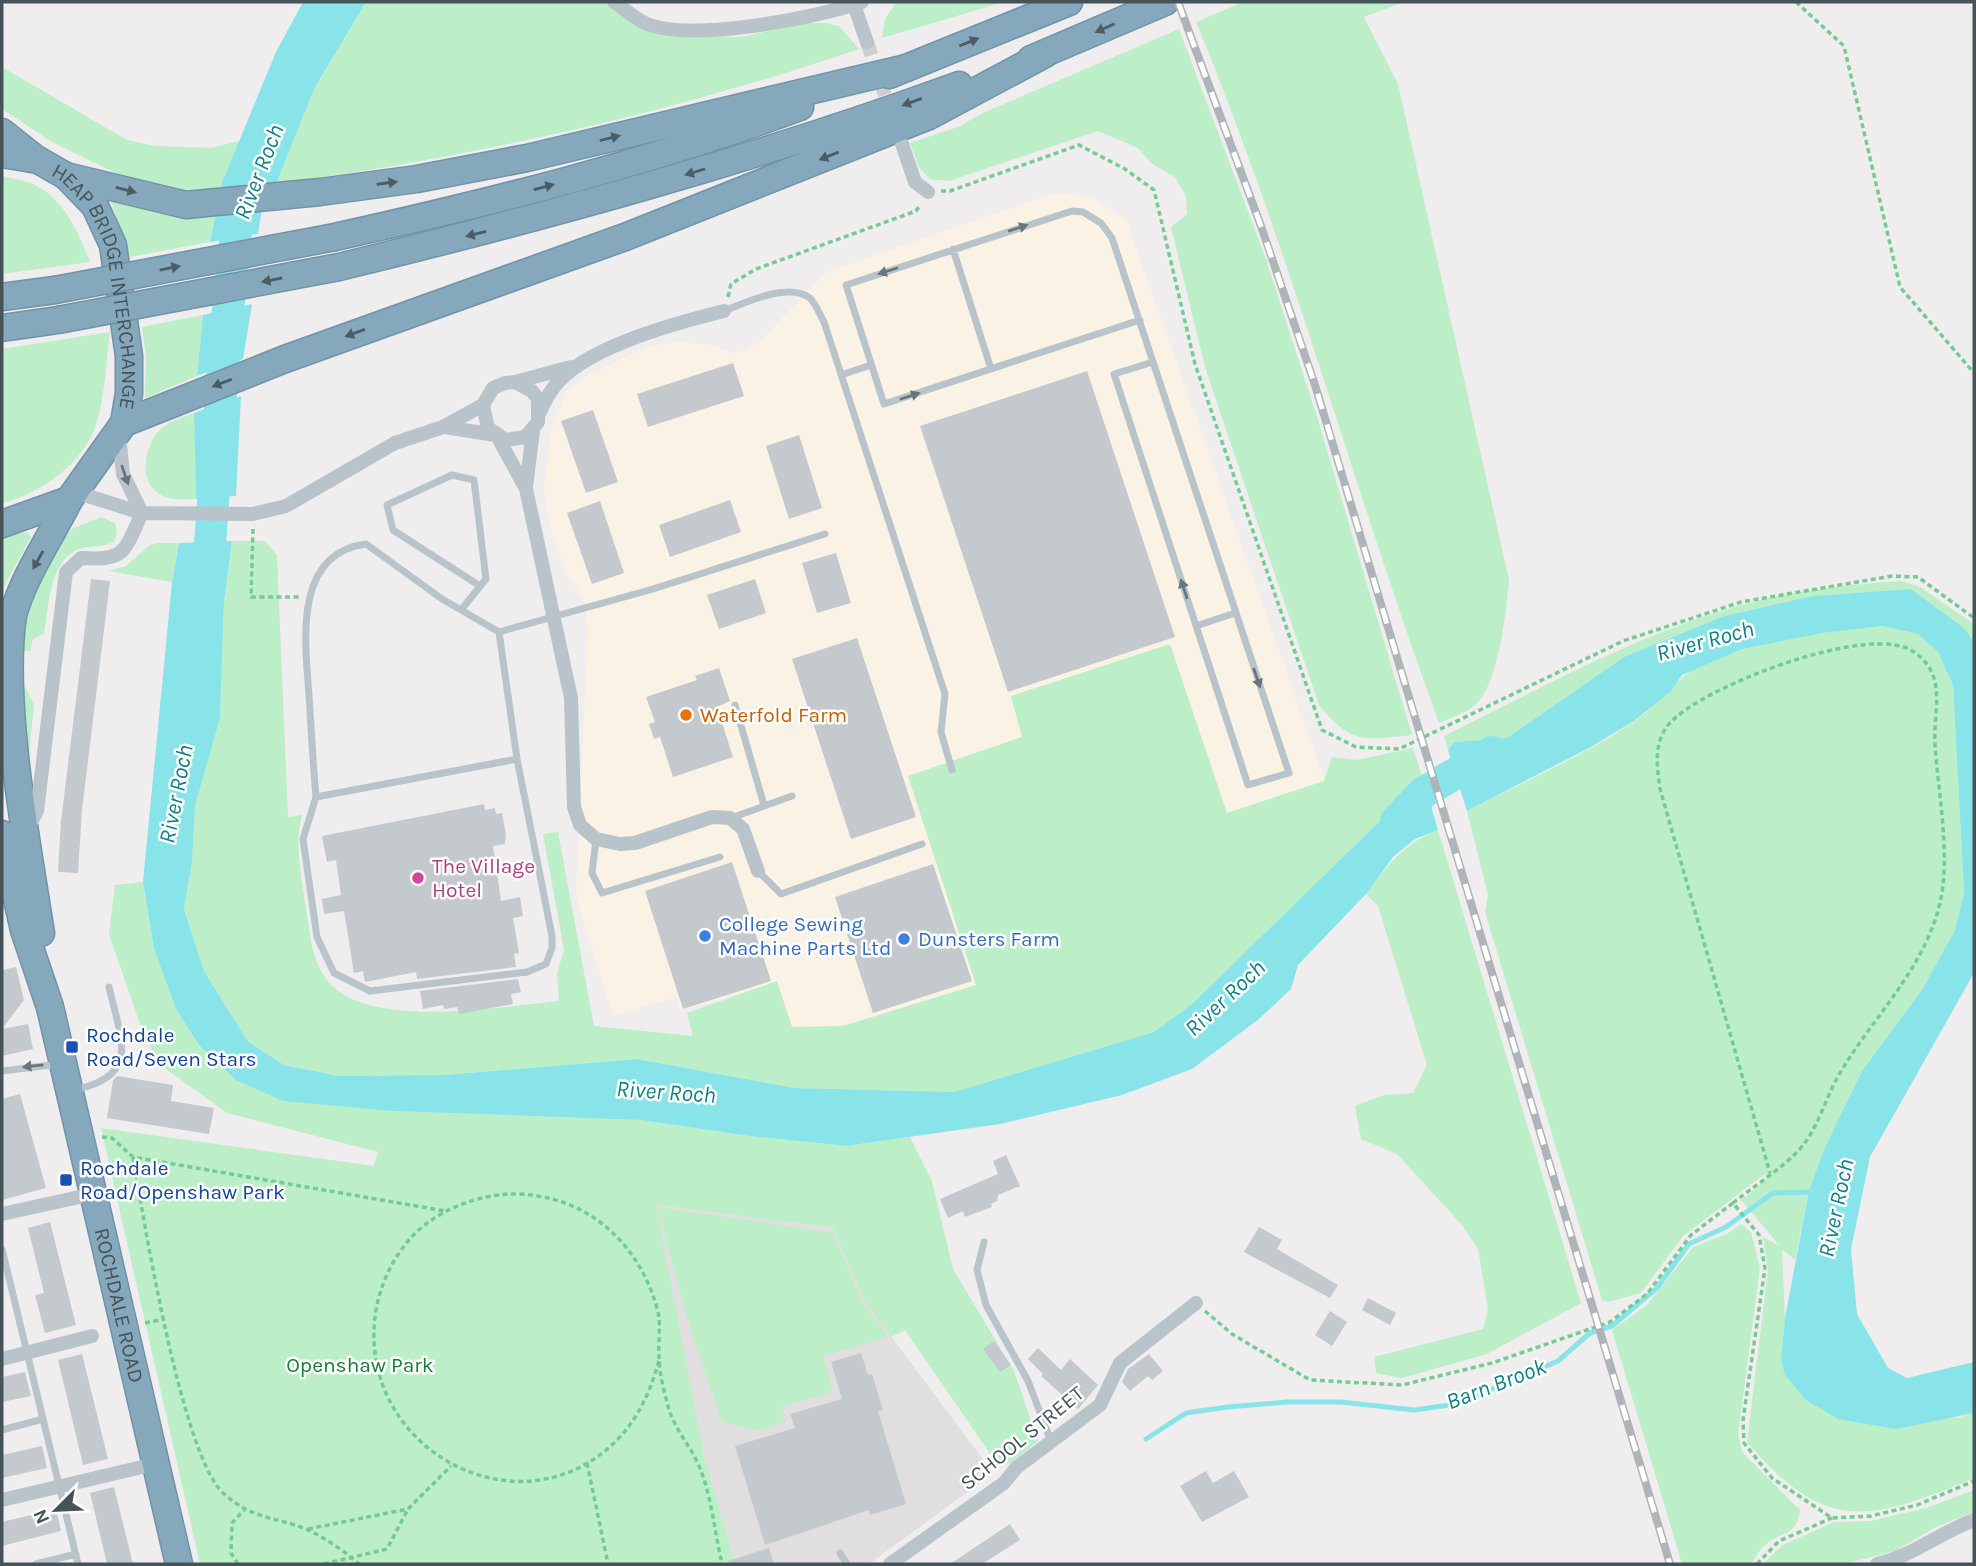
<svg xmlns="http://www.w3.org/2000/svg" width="1976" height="1566" font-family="Karla,sans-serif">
	<rect width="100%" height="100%" fill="#f0edee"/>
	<path fill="#fbf2e6" d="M1055,193L1092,197L1126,220L1325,781L1227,813L1011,697L1023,737L908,776L976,985L843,1026L791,1027L777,982L680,1011L676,997L613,1016L576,897L588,631L584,600L566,573L551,531L544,490L551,432L565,392L587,376L646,347L676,342L710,345L736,353L757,344L827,272Z"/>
	<path fill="#e1dedf" d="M655,1205L833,1228L864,1300L993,1473L869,1564H735L704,1455Z"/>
	<path fill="#bceec8" d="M366,2H603L630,21L687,36L741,37L807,23H825L839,26L859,49C669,114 476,156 276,184L315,87Z
		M896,2H1004L882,38L885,19Z
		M1243,2H1404L1364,17L1398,84L1509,580C1506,611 1499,686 1474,706C1465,714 1449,718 1439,723C1354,491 1291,251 1196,22Z
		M1179,29L1266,259L1318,420L1412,735C1364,740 1352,745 1319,705L1205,367L1171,227L1187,214L1186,197L1175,177L1152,164L1138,148L1098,131L949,181L930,179L919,167L910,143L958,127L985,112Z
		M2,67L127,140L156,146L211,148L239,141L218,192L192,194L142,186L52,142L2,109Z
		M2,176C12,179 25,180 35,185C64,199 79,233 90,262L2,274Z
		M110,198C145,211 177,215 215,217L210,242L130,257Z
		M203,315L197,376L145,398L146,358L142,327Z
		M110,332C106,362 105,397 96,425C82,465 41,493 2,503V349Z
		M194,413L196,499C188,499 177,500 169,498C135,489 142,444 164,426C172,420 184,417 194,413Z
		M101,517L115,523L117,534L114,542C103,547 93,546 82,548C49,557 49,607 44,634L33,639L30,651L15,650L17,624L55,550L72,529Z
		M27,532L31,537L2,590V537Z
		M232,541H265L277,555L288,817L302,815C294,847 302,877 306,910C310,933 311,955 324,976C361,1033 501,1006 559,1001L557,973L564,950L543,834L558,832L594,1026L693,1036L687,1013L777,981L792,1027L843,1026L976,985L908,776L1022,737L1011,696L1170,644L1227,813L1324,781L1332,757L1357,760L1413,748L1423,779L1191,1005L1155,1032L954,1092L795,1088L637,1059L443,1075L339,1076L284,1065L248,1043L204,971L184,909L192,863L195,806L220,718L224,602Z
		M159,543H179L172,582L109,571L126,566L150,545Z
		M1901,581L1920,587L1974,624V642L1964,628L1911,589L1812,596L1724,616L1624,657L1507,738L1454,742L1448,750L1444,736C1544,687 1644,630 1753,602C1800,590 1852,584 1901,581Z
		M1882,626L1918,634L1938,652L1953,685L1964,893L1955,930L1922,990L1862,1071L1825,1147L1809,1190L1795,1260L1782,1249L1785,1318L1781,1360L1957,1418L1974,1413V1478C1869,1522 1826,1534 1747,1442L1768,1270L1763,1237L1780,1246L1741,1200L1766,1180L1765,1174L1683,1236L1641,1293L1608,1302L1602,1300L1485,912L1488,895L1467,811C1523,783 1580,757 1632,723C1659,705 1676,676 1705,663C1760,638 1823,632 1882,626Z
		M14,668L34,704L28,764Z
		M1438,830L1581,1303L1487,1354L1402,1378L1376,1373L1374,1357L1483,1329L1488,1309L1478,1249L1462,1225L1397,1154L1361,1139L1355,1106L1384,1095L1413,1093L1427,1065L1378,906L1366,894C1387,865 1404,844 1438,830Z
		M143,882L154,949L176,1009L199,1045L393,1111L641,1120L749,1136L846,1146L910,1137L932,1181L953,1269L1014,1371L1038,1441L1011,1463L1003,1464L991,1455L905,1330L891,1337L864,1300L833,1228L656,1205L704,1455L735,1564H200L101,1128L374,1166L378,1152L227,1113L159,1064L143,1033L109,934L115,885Z
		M657,1207L833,1233L862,1302L888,1337L823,1356L833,1392L781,1406L785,1422L760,1431L722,1422L692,1334Z
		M1741,1224L1751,1232L1760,1268L1738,1435L1742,1452L1800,1510C1796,1538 1782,1530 1765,1545C1759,1550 1755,1558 1751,1564H1682L1612,1330L1647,1305L1693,1247L1727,1234Z
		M1974,1490V1512L1936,1527L1895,1551L1843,1564H1763L1783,1545L1834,1522L1871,1521L1926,1508Z"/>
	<path fill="#89e4ea" d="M303,2H366L315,87L276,184L218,192L276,52Z
		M262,208L258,234L210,242L215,217Z
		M252,304L243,359L197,376L203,315Z
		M241,396L236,496L196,499L194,413Z
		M232,541L224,602L220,718L195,806L192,863L184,909L204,971L248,1042L284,1065L339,1076L443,1075L637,1059L795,1088L954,1092L1154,1032L1191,1005L1423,779L1438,830L1415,839L1393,857L1366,894L1298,965L1291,989L1259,1019L1192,1069L1122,1095L1000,1124L846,1146L749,1136L641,1120L393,1111L283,1101L236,1080L199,1045L176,1009L154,949L143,882L172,582L179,543Z
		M1911,589L1964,628L1974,642V973L1870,1157L1851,1249L1857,1314L1888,1368L1907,1378L1974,1362V1413L1896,1429L1838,1419L1806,1400L1785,1375L1781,1360L1785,1318L1809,1190L1825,1147L1862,1071L1922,990L1955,930L1964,893L1953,685L1938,652L1918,634L1882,626L1822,633L1742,649L1682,675L1671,691L1634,721L1589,748L1467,811L1448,750L1454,742L1507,738L1624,657L1724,616L1812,596Z"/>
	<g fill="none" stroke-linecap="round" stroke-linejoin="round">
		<path stroke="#89e4ea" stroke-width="5" d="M1146,1439L1186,1413L1228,1407L1288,1402H1341L1414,1410L1457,1404L1558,1361L1590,1333L1612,1326L1657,1288L1689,1244L1726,1227L1773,1193L1813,1192"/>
		<path stroke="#89e4ea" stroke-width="32" d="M207,585L225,339L237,225L247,199
			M1396,821L1424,792L1492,752"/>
	</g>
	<path fill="#c4c9cd" d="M733,363L744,396L648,427L637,394Z
		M1087,371L1175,637L1008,692L920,426Z
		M593,410L618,482L586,493L561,421Z
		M799,435L822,508L789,519L766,446Z
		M730,500L741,532L670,557L659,525Z
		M600,501L624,573L592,584L567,513Z
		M836,553L851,603L817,613L802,563Z
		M91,579L110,581L82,810L78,873L58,872L61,821Z
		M755,579L766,613L719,629L707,595Z
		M857,638L916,817L851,839L792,659Z
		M719,668L730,701L717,707L733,757L673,777L660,737L654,739L649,724L655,722L646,697L697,680L695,676Z
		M484,804L485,810L495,808L496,814L502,813L506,834L505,844L493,846L501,901L520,897L523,916L513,918L519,953L514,954L516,967L417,979L416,972L365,982L363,971L354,973L344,911L324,914L322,899L341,895L336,860L327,862L322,836Z
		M732,862L771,981L683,1009L645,891Z
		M933,864L972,981L873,1013L835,897Z
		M16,967L24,1000L2,1029V970Z
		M518,979L521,992L511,994L513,1004L459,1014L457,1007L444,1009L443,1005L423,1009L420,991Z
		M28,1024L33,1049L2,1056V1029Z
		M117,1076L173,1085L171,1101L214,1108L209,1134L107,1118L113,1080Z
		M20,1094L46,1188L2,1200V1099Z
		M1006,1155L1020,1186L998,1195L997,1201L991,1204L992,1207L965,1217L963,1211L948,1218L940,1199L998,1174L993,1161Z
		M50,1222L76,1325L45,1333L35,1295L44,1293L28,1228Z
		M1259,1227L1282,1240L1277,1249L1338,1285L1330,1298L1244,1252Z
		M1368,1298L1396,1313L1390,1325L1362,1310Z
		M1330,1311L1347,1322L1332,1346L1315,1335Z
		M994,1341L1011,1365L1000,1372L983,1349Z
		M1038,1348L1061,1370L1070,1359L1098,1385L1078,1409L1041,1376L1043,1374L1028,1359Z
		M861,1353L868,1375L872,1374L883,1410L878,1411L906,1504L870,1515L869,1510L765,1545L735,1446L795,1428L790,1414L842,1399L831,1362Z
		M82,1354L108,1459L83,1465L58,1360Z
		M1149,1354L1163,1371L1152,1380L1148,1376L1130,1391L1122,1382L1128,1369Z
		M25,1372L31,1396L2,1402V1377Z
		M42,1446L47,1468L2,1478V1455Z
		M1206,1471L1213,1483L1234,1471L1249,1497L1202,1522L1180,1486Z
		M114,1487L133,1564H107L90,1493Z
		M56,1509L61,1531L2,1546V1522Z
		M1010,1524L1020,1540L982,1564H950Z
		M769,1548L774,1564H728V1561Z"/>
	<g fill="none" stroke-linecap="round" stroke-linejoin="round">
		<path stroke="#ceced0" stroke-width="14" stroke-dasharray="14 7" stroke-linecap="butt" d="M867,42L891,113"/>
		<g stroke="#7193a7" stroke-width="29">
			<g id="highway">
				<path d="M1031,59L1165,2"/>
				<path d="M889,75L1069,2"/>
				<path d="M2,132L36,159"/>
				<path id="s1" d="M2,154L38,160L66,176L95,206L113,245L129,356V393L124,423L69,500L2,524"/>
				<path d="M66,176L186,205L320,192L417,179L527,158L906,68"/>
				<path d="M335,237C492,202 649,163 800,107"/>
				<path d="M339,267C549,216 756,159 959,85"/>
				<path d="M2,297L55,290"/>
				<path d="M2,328L58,320"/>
				<path d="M124,423L285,359L625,237L929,116L1045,54"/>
				<path id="s2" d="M2,834L24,930L50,1007L179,1564"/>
				<path d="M41,933C27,844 0,701 13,615C24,575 51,537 69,500"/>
			</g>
		</g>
		<path stroke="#74cb94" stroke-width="3.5" stroke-dasharray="5 3.5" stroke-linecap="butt" d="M1796,2L1844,46L1900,287L1974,373
			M941,191H950L1079,145L1125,169L1154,190L1195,364L1322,730L1356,747L1399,749L1623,641L1741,602L1892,576L1918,577L1974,618
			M728,297L731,284L756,269L916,211L920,205
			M253,529L251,597H300
			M102,1137L112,1138L133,1157L445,1211
			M133,1157C144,1221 182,1457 224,1494C254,1520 273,1516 306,1529C323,1537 345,1551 359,1564
			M1733,1203C1754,1186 1780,1170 1799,1150C1817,1130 1824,1103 1836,1080C1870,1019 1923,973 1940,903C1951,855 1938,793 1935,744C1933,709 1948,676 1914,652C1872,621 1700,687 1669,724C1653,743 1657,766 1660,789L1770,1173
			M1205,1311L1232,1334L1310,1380L1402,1385L1492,1363L1610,1322L1647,1294L1691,1235L1733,1203L1759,1235L1765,1268L1743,1420L1744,1443L1772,1478L1832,1518L1871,1516L1917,1505L1974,1481
			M145,1323L164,1319
			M659,1361C650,1392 638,1420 614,1443C523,1530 376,1458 374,1338C373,1302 386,1267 409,1240C433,1212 473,1196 509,1194C583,1192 640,1241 658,1312C661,1326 658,1342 659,1357C659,1372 664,1391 668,1406C674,1430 693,1448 701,1471C712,1500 715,1534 722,1564
			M587,1463L608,1564
			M308,1529L408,1509L451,1466
			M238,1564L231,1553L232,1523L244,1510
			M324,1564L387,1549L408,1509
			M1757,1564L1779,1541L1832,1518"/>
		<path stroke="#b9c4ca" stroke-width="7" d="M953,249L991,369
			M724,311C746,302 789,282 810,298C816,304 820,315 824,322L945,694L941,732L952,770
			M1140,320L884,404L846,285L1072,211L1083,212L1101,223L1112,238L1289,773L1248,785L1114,374L1153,362
			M841,375L871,365
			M461,610L486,579L474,480L452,475L387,505L393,530L480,586
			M1196,626L1235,613
			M499,632L442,599L366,544C293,553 305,642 309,695C311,729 313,763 316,797L517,759L499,632L653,589L825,534
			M735,705L764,805
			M316,797L303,839L317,937L334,973L370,991L527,972L546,964L552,948V936L517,759
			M731,818L792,796
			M596,840L592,873L602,893L720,857
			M758,871L781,894L922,844
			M2,1071L59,1064
			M74,1090C143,1076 120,1038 109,987
			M984,1242L977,1270L986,1305L1028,1381L1051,1441
			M2,1249L78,1564
			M2,1430L43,1419
			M840,1553L847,1564
			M36,1564L76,1554"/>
		<path stroke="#b9c4ca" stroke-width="14" d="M614,2C624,8 634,18 645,23C690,43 815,18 862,2
			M854,5L867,42
			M902,144L915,182L928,192
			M515,382L571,367
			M540,412C545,400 551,389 560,380C594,345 676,323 724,311
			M445,427L495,435
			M119,435L123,474L142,513
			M497,436L526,489L571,698L574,807L580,825L596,839L620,844L635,843L712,817L730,818L743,829L758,871
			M526,487L533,431
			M75,492L142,513L253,514L286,506L395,443L443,427L483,405L493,388L505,383L515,382L532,391L538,399V422L525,437L506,440L488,428L483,405
			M27,829L37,811L66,572L81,558C127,561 124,551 142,513
			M2,1214L93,1194
			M2,1359L92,1336
			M2,1500L155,1464
			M890,1564L1004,1483L1016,1468L1100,1405L1120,1363L1196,1303
			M1877,1564C1913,1556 1939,1533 1974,1520"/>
		<use href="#highway" stroke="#85a8bc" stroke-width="26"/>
		<g stroke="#afb4b8" stroke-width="8">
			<path id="rail" d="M1178,2L1261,226L1315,385L1670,1564"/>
		</g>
		<use href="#rail" stroke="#fff" stroke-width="5" stroke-dasharray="16" stroke-linecap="butt"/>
		<g stroke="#7193a7" stroke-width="29" stroke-linecap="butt">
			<path id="highway-bridge" d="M55,290L335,237
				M58,320L339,267"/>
		</g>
		<use href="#highway-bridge" stroke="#85a8bc" stroke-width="26"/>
	</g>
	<defs><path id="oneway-solid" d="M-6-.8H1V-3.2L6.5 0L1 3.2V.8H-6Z" transform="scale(1.75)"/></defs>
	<g fill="#4c5c64">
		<use href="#oneway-solid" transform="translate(1105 28) rotate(156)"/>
		<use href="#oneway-solid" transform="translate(969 42) rotate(-22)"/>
		<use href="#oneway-solid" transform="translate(912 102) rotate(160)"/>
		<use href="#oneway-solid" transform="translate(610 138) rotate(-14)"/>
		<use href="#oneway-solid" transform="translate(829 156) rotate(158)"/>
		<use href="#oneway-solid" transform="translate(695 172) rotate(163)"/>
		<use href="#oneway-solid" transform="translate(387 183) rotate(-8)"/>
		<use href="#oneway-solid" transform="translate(544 187) rotate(-15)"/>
		<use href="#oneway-solid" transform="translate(126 190) rotate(14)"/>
		<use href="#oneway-solid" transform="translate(476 234) rotate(166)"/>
		<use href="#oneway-solid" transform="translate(170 268) rotate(-11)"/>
		<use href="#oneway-solid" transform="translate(272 280) rotate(169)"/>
		<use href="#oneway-solid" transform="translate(355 333) rotate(160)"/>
		<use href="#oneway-solid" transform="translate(222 383) rotate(159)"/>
		<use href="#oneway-solid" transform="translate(38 560) rotate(119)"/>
	</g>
	<g fill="#68767c">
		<use href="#oneway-solid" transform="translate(1018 228) rotate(-18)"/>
		<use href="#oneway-solid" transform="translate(888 271) rotate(162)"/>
		<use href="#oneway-solid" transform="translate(910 396) rotate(-18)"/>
		<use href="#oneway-solid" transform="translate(125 475) rotate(71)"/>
		<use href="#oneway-solid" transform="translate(1184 589) rotate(-108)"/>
		<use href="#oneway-solid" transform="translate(1257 678) rotate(71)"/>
		<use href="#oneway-solid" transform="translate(33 1066) rotate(174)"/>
	</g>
	<circle fill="#e8710a" stroke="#fff" stroke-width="2.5" cx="686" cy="715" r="7"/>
	<circle fill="#d1479c" stroke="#fff" stroke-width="2.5" cx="418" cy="878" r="7"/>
	<g fill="#3f7fe0" stroke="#fff" stroke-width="2.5">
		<circle cx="705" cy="936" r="7"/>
		<circle cx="904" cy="939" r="7"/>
	</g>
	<g fill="#1a4fb4" stroke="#fff" stroke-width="2.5">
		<rect x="65" y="1040" width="14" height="14" rx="3.5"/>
		<rect x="59" y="1173" width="14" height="14" rx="3.5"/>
	</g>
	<g text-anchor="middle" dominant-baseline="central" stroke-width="5" stroke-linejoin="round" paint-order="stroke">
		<g font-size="21" fill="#46545a" stroke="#fff">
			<text stroke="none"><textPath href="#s1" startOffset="187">HEAP BRIDGE INTERCHANGE</textPath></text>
			<text stroke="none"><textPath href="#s2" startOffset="486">ROCHDALE ROAD</textPath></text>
			<text transform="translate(1022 1438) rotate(-39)">SCHOOL STREET</text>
		</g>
		<g font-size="21" fill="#c56008" stroke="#fff" text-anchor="start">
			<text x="700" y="715">Waterfold Farm</text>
		</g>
		<g font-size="21" fill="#b23c85" stroke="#fff" text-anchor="start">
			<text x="432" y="866">The Village<tspan x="432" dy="24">Hotel</tspan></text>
		</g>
		<g font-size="21" fill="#366cbe" stroke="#fff" text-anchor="start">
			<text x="719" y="924">College Sewing<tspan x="719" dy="24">Machine Parts Ltd</tspan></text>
			<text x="918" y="939">Dunsters Farm</text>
		</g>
		<g font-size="21" fill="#164399" stroke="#fff" text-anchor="start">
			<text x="86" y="1035">Rochdale<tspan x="86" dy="24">Road/Seven Stars</tspan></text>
			<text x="80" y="1168">Rochdale<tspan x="80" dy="24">Road/Openshaw Park</tspan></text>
		</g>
		<g font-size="21" fill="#187a3b" stroke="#fff">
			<text x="360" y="1365">Openshaw Park</text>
		</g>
		<g font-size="23" font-style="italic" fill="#0f7f87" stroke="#fff">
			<text transform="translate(259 172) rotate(-69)">River Roch</text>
			<text transform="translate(1705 641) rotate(-15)">River Roch</text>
			<text transform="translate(176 794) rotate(-79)">River Roch</text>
			<text transform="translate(1225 998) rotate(-43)">River Roch</text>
			<text transform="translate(666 1092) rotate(4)">River Roch</text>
			<text transform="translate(1836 1208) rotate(-78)">River Roch</text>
			<text transform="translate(1496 1384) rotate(-21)">Barn Brook</text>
		</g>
	</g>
	<rect width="1976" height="1566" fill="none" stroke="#46545a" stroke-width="7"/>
	<g transform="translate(56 1510) rotate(246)" stroke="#ffffff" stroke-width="5" paint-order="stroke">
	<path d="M0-5L12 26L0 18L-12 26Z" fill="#46545a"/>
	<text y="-10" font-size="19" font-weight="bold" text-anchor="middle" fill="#46545a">N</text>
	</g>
</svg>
